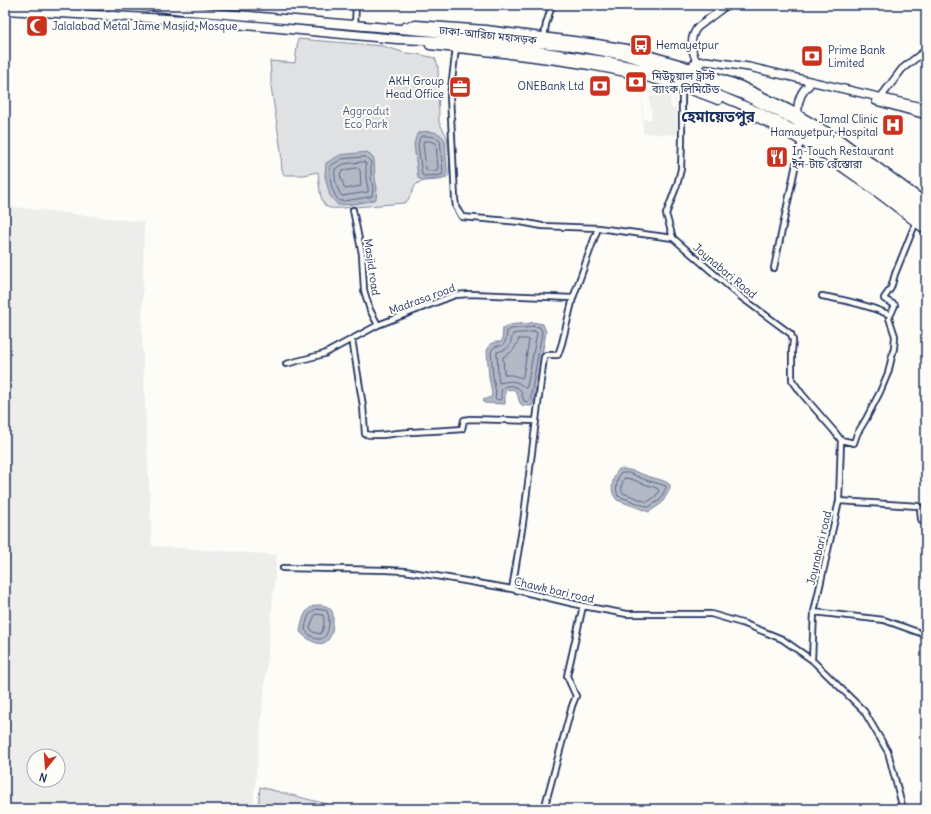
<svg xmlns="http://www.w3.org/2000/svg" width="931" height="814" font-family="Delius,'Noto Sans Bengali',sans-serif">
	<rect width="100%" height="100%" fill="#fdfcf7"/>
	<filter id="ink" filterUnits="userSpaceOnUse"><feTurbulence type="fractalNoise" baseFrequency=".025" numOctaves="2"/><feDisplacementMap in="SourceGraphic" scale="8" xChannelSelector="R" yChannelSelector="G"/><feConvolveMatrix kernelMatrix="1 2 1 2 8 2 1 2 1" color-interpolation-filters="sRGB"/></filter>
	<g filter="url(#ink)">
		<path fill="#edeeec" fill-rule="evenodd" d="M641,91H676L677,135L643,133ZM675,92V109L671,108L670,96H649L652,119H643L642,94Z
			M5,206L144,222L142,337L152,546L277,555L253,809H5ZM34,756H58V780H34Z"/>
		<path fill="#e0e1e3" stroke="#7e88a0" d="M298,39L383,46L406,53L417,54L435,58L438,66L439,122L447,137L448,145L450,160L449,175L446,178L440,180L425,181L418,183L415,186L408,200L404,203L343,208C338,208 331,209 327,207C319,203 319,180 318,172L304,175H284C280,168 282,159 281,151C278,129 274,108 271,86C271,77 271,69 270,61L295,63Z
			M260,787L346,809H258Z"/>
		<path fill="#b3b8c5" stroke="#76819c" d="M421,132C430,131 440,131 445,140L447,172L445,177C441,179 427,180 422,180L418,178L414,144L417,134Z
			M367,152L374,159L375,178L377,188L376,199C367,203 347,205 338,205L330,196L325,176L326,163L340,155Z
			M532,322L543,324L546,332L533,404L532,406C529,406 524,406 522,405C516,402 521,384 505,391V404L484,403L483,400L491,397L492,394L489,377L487,351L490,344L495,342H500L502,341L503,328C508,325 514,324 519,324C524,323 528,325 532,322Z
			M619,469C630,469 637,472 647,476C655,479 664,479 670,485V489L662,503L649,512L617,500C609,492 612,477 619,469Z
			M317,605C321,605 326,605 329,608C334,611 333,617 333,622C332,625 333,628 332,632C326,652 310,642 300,632C302,621 304,607 317,605Z"/>
		<g fill="none" stroke-linecap="round" stroke-linejoin="round">
			<path stroke="#586687" stroke-width="1" d="M422,136C428,136 435,136 440,140L443,172L442,175L424,176L422,175L418,144L420,138Z
				M424,141H429L436,143L438,168L437,170L428,171L426,169L423,144Z
				M366,157L371,162V178L373,188L372,196L369,197L344,201H339C331,191 329,178 330,166L342,159Z
				M364,162L366,164V179L368,188V192L342,196C336,189 334,177 335,169L344,164Z
				M358,168L360,170L361,186L345,189L340,175L341,172L345,170Z
				M533,326L540,327L542,332L530,401L528,402L524,401C523,398 522,394 521,391C518,386 506,383 502,389C501,391 501,396 501,399L499,400L496,399L495,398L496,393L493,377L491,352C496,339 506,355 507,331C515,326 525,330 533,326Z
				M534,331L536,332L537,333L527,387L525,388C516,379 510,381 499,383L498,376L497,352C512,348 509,347 513,334C520,332 528,334 534,331Z
				M519,339H528L529,340L523,376L522,378L512,375H505L504,373L503,357C514,351 514,350 519,339Z
				M622,473H629L646,480L663,485L666,486V488L660,500L649,507H648L618,496C615,489 617,482 619,475Z
				M625,478L631,479L644,484L657,488L659,491L655,497L647,502L623,493L622,491C621,487 622,480 625,478Z
				M317,609L324,610L327,611C329,616 329,618 329,623C328,642 316,644 305,630C306,622 308,611 317,609Z
				M316,614L323,615C325,620 324,630 320,634L313,632L310,628L312,622Z"/>
			<g stroke="#1b2f5e" stroke-width="8">
				<path id="street" d="M355,25L356,5
					M544,37L546,24L552,5
					M456,48L450,96L455,199L456,207L462,217L521,222L542,226L598,228L673,238
					M682,87V139L681,169L677,185L666,214L673,238L741,297L791,334L793,340L792,351V380L802,394L834,431L841,440
					M353,210L362,254L364,290L370,310L378,325
					M774,268L801,140
					M822,296C845,300 868,305 890,315
					M352,339L363,406L365,434C376,437 388,434 399,433C420,431 441,431 462,429L464,420L470,419L536,421
					M286,364L324,354L378,325L455,295L470,294L573,298
					M841,440L854,443L857,434L866,419L880,392L888,373L894,348L895,336L889,318L892,312L895,305L884,299V298L891,288L895,274L916,222
					M839,501L918,506L920,508L921,519L922,521H926
					M283,568L386,570L405,571L436,576L512,589L583,606L627,614H711L745,624L782,639L812,660L864,711L888,752L903,809
					M512,589L523,523L544,357L546,355H558L562,343L573,298L598,228
					M814,612L884,620L926,635
					M812,660L814,612L839,501L841,440
					M544,809L572,706L576,696L567,676L583,606"/>
			</g>
			<g stroke="#1b2f5e" stroke-width="9">
				<path id="secondary" d="M700,66C692,56 688,40 697,28C700,25 704,23 707,20C714,15 720,10 727,5
					M879,101L881,97L902,69L926,50"/>
			</g>
			<g stroke="#1b2f5e" stroke-width="10">
				<path id="primary" d="M689,68L697,62L706,61L749,67L926,108
					M876,101L926,115
					M798,115C797,103 799,93 809,85"/>
			</g>
			<g stroke="#1b2f5e" stroke-width="11">
				<path id="highway" d="M142,5L190,11L469,35L539,43L572,46L623,55L689,74L741,94L794,120L847,153L926,213
					M5,10L202,21L397,39L451,41L511,47L611,62L648,70L682,81L721,96L761,113L795,130L838,156L886,190L926,223
					M405,27L416,25L486,30L597,44L627,49L679,64L696,70L741,86L788,109L839,139L926,203
					M430,45C527,56 626,63 718,100
					M745,112C759,118 773,125 786,132C836,160 882,195 926,230"/>
			</g>
			<use href="#street" stroke="#fdfcf7" stroke-width="4.5"/>
			<use href="#secondary" stroke="#fdfcf7" stroke-width="6"/>
			<use href="#primary" stroke="#fdfcf7" stroke-width="7"/>
			<use href="#highway" stroke="#fdfcf7" stroke-width="8"/>
		</g>
	</g>
	<defs>
		<g id="mosque-square" transform="scale(1.15)"><rect x="-9" y="-9" width="18" height="18" rx="4" fill="#c8321e" stroke="#fdfcf7"/><path d="M3.5-4.9A6 6 0 1 0 3.5 4.9A5 5 0 1 1 3.5-4.9Z" fill="#fff"/></g>
		<g id="bus-square" transform="scale(1.15)"><rect x="-9" y="-9" width="18" height="18" rx="4" fill="#c8321e" stroke="#fdfcf7"/><path d="M-5-6H5V4H4V6H2V4H-2V6H-4V4H-5ZM-3.5-4V0h7V-4ZM-3.5 1.2v1.5H-2V1.2ZM2 1.2v1.5H3.5V1.2Z" fill="#fff"/></g>
		<g id="bank-square" transform="scale(1.15)"><rect x="-9" y="-9" width="18" height="18" rx="4" fill="#c8321e" stroke="#fdfcf7"/><path d="M-6-4H6V4H-6ZM0-2.3a2.3 2.3 0 1 0 0 4.6a2.3 2.3 0 1 0 0-4.6Z" fill="#fff"/></g>
		<g id="office-square" transform="scale(1.15)"><rect x="-9" y="-9" width="18" height="18" rx="4" fill="#c8321e" stroke="#fdfcf7"/><path d="M-6-3h4V-5.5h4V-3h4V5H-6ZM-1-4.5V-3h2v-1.5ZM-6 0V1H6V0Z" fill="#fff"/></g>
		<g id="hospital-square" transform="scale(1.15)"><rect x="-9" y="-9" width="18" height="18" rx="4" fill="#c8321e" stroke="#fdfcf7"/><path d="M-5-5h3v3.5h4V-5h3V5h-3V1.5h-4V5h-3Z" fill="#fff"/></g>
		<g id="restaurant-square" transform="scale(1.15)"><rect x="-9" y="-9" width="18" height="18" rx="4" fill="#c8321e" stroke="#fdfcf7"/><path d="M-5-6h1v4h1v-4h1v4h1v-4h1v5L-1.5 .5V6h-2V.5L-5-1ZM5-6V6H3V1.5H1.5Q1.5-4 5-6Z" fill="#fff"/></g>
	</defs>
	<g fill-rule="evenodd">
		<use href="#mosque-square" x="37" y="26"/>
		<use href="#bus-square" x="641" y="45"/>
		<use href="#bank-square" x="812" y="56"/>
		<use href="#bank-square" x="636" y="82"/>
		<use href="#bank-square" x="600" y="86"/>
		<use href="#office-square" x="460" y="87"/>
		<use href="#hospital-square" x="893" y="125"/>
		<use href="#restaurant-square" x="777" y="157"/>
	</g>
	<g text-anchor="middle" dominant-baseline="central" stroke-width="4" stroke-linejoin="round" paint-order="stroke">
		<g font-size="11" fill="#1b2f5e" stroke="#fdfcf7" text-anchor="start">
			<text x="52" y="26">Jalalabad Metal Jame Masjid, Mosque</text>
			<text x="656" y="45">Hemayetpur</text>
			<text x="828" y="50">Prime Bank<tspan x="828" dy="13">Limited</tspan></text>
			<text x="652" y="76">মিউচুয়াল ট্রাস্ট<tspan x="652" dy="13">ব্যাংক লিমিটেড</tspan></text>
			<text x="444" y="81" text-anchor="end">AKH Group<tspan x="444" dy="13">Head Office</tspan></text>
			<text x="584" y="86" text-anchor="end">ONEBank Ltd</text>
			<text x="878" y="119" text-anchor="end">Jamal Clinic<tspan x="878" dy="13">Hamayetpur, Hospital</tspan></text>
			<text x="792" y="151">In-Touch Restaurant<tspan x="792" dy="13">ইন-টাচ রেঁস্তোরা</tspan></text>
		</g>
		<g font-size="11" fill="#1b2f5e" stroke="#fdfcf7">
			<text transform="translate(488 35) rotate(6)">ঢাকা-আরিচা মহাসড়ক</text>
			<text transform="translate(372 267) rotate(82)">Masjid road</text>
			<text transform="translate(725 271) rotate(40)">Joynabari Road</text>
			<text transform="translate(422 299) rotate(-20)">Madrasa road</text>
			<text transform="translate(819 548) rotate(-77)">Joynabari road</text>
			<text transform="translate(554 590) rotate(13)">Chawk bari road</text>
		</g>
		<g font-size="11" fill="#4c5c7f" stroke="#fdfcf7">
			<text x="366" y="111">Aggrodut<tspan x="366" dy="13">Eco Park</tspan></text>
		</g>
		<g font-size="15" font-weight="bold" fill="#1b2f5e" stroke="#fdfcf7">
			<text x="718" y="116">হেমায়েতপুর</text>
		</g>
	</g>
	<rect width="931" height="814" fill="none" stroke="#fdfcf7" stroke-width="20"/>
	<rect x="10" y="10" width="911" height="794" fill="none" stroke="#1b2f5e" stroke-width="1.5" filter="url(#ink)"/>
	<g transform="translate(46 768) rotate(197)"><circle r="19" fill="#fdfcf7" stroke="#a3aaba"/>
	<path d="M0-3L7 15L0 10L-7 15Z" fill="#c8321e"/>
	<text y="-6" font-size="11" font-weight="bold" text-anchor="middle" fill="#1b2f5e">N</text>
	</g>
</svg>
